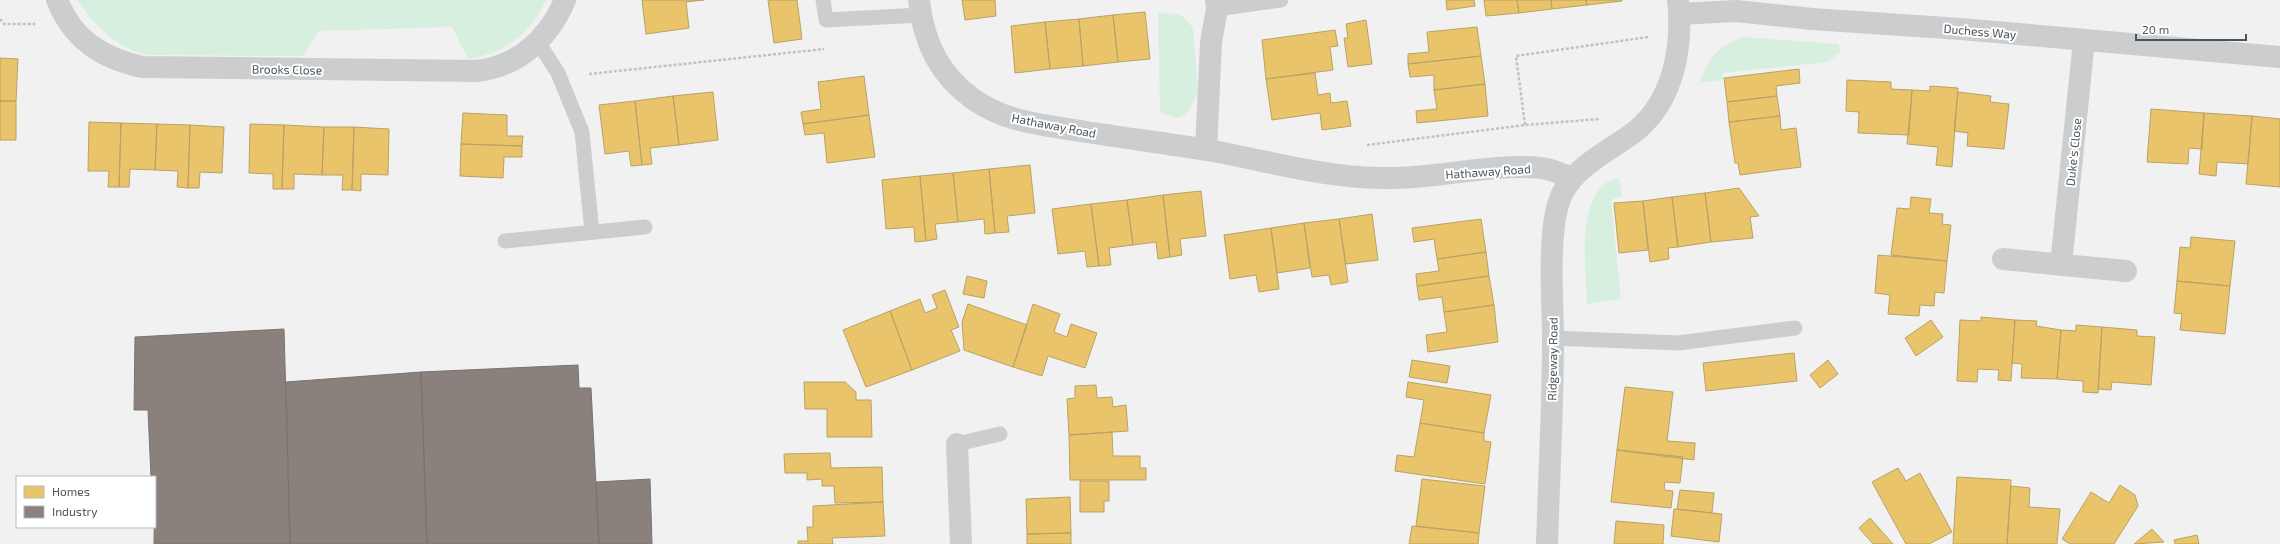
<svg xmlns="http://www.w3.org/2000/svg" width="2280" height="544" font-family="'Exo 2',sans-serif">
	<rect width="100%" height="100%" fill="#f2f1f1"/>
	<path fill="#d7efdf" d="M77,0H546C532,33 504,54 468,59L452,27L319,31L303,56L147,55C116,48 94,25 77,0Z
		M1158,13L1176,14L1184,17L1193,28L1198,91L1189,110L1185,115L1177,118L1160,112Z
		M1744,37L1838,44L1841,51L1828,62L1722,73L1723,80L1700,83C1708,59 1719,44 1744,37Z
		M1619,178L1622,196L1611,200L1621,299L1587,304C1586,270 1578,215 1600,188C1605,182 1612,180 1619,178Z"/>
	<path fill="#e9c46a" stroke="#b9a266" d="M642,0H704L686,2L689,28L646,34Z
		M768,0H797L802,39L774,43Z
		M962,0H995L996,16L965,20Z
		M1446,0H1474L1475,6L1447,10Z
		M1484,0H1517L1519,13L1486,16Z
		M1517,0H1551L1552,9L1519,13Z
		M1551,0H1586L1587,5L1552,9Z
		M1586,0H1622V1L1587,5Z
		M1145,12L1150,59L1118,62L1113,15Z
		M1113,15L1118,62L1083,66L1079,19Z
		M1079,19L1083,66L1050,69L1045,22Z
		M1366,20L1372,64L1348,67L1344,38H1348L1346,24Z
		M1045,22L1050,69L1015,73L1011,26Z
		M1477,27L1481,56L1408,64V54L1429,52L1427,32Z
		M1335,30L1338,46L1330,47L1333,70L1266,79L1262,40Z
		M1481,56L1485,84L1434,90V75L1410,77L1408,64Z
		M0,58L18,59L16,101H0Z
		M1799,69L1800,83L1776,86L1777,96L1727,102L1724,78Z
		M1315,73L1318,95L1330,93L1331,103L1347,101L1351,126L1322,130L1320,113L1272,120L1266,79Z
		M864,76L869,115L803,124L801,112L821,109L818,82Z
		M1847,80L1891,82V89L1912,90L1909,135L1858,133L1859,112L1846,111Z
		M1485,84L1488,116L1417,123L1416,111L1437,109L1434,90Z
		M1930,86L1958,88L1952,167L1936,165L1938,147L1907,144L1912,90L1930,91Z
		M713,92L718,140L679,145L673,96Z
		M1958,92L1991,96L1990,102L2009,104L2004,149L1967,146L1968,133L1954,131Z
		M673,96L679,145L650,148L652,164L642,165L635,101Z
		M1777,96L1780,116L1729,122L1727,102Z
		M0,101H16V140H0Z
		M635,101L642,165L631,166L629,151L605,154L599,105Z
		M2151,109L2204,113L2202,149L2189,148L2188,164L2147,162Z
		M463,113L507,115V136H523L522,146L461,144Z
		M2204,113L2252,116L2248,164L2217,162L2216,176L2199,174Z
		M869,115L875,157L827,163L824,133L805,135L803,124Z
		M1780,116L1781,130L1796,128L1801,167L1740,175L1738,163H1735L1729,122Z
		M2252,116L2280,119V187L2246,184Z
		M89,122L121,123L119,187H108L109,171H88Z
		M121,123L157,124L155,170L130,169L129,187H119Z
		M157,124L190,125L188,188L177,187L178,171L155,170Z
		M250,124L284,125L282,189H273V174L249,173Z
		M190,125L224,127L222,173L200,172L199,188H188Z
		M284,125L324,127L322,175L294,174V189H282Z
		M324,127H354L352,190H342L343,175H322Z
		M354,127L389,129L388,175L361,174V191L352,190Z
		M461,144L522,146V157H504L503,178L460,176Z
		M1030,165L1035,213L1007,216L1009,232L995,233L989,169Z
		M989,169L995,233L985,234L984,219L958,222L953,173Z
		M953,173L958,222L935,224L937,239L926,241L920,176Z
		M920,176L926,241L915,242L914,227L886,229L882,180Z
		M1739,188L1759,216L1750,217L1753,238L1711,242L1705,193Z
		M1201,191L1206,236L1180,239L1182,255L1170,257L1163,195Z
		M1705,193L1711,242L1678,247L1672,197Z
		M1163,195L1170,257L1158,259L1156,242L1133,245L1127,200Z
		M1672,197L1678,247L1668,248L1669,259L1650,262L1643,201Z
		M1911,197L1931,199L1929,213L1943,214L1942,224L1951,225L1947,261L1891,255L1897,208L1910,209Z
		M1127,200L1133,245L1109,248L1111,265L1099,266L1091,204Z
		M1643,201L1648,250L1619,253L1614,203Z
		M1091,204L1099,266L1087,267L1085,251L1058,254L1052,209Z
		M1372,214L1378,260L1346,264L1339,219Z
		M1339,219L1348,282L1331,285L1329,275L1312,277L1304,223Z
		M1481,219L1486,252L1437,259L1434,239L1414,242L1412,228Z
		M1304,223L1310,268L1277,273L1271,228Z
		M1271,228L1279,289L1259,292L1256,275L1230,279L1224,235Z
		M2191,237L2235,241L2230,286L2177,281L2180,247L2190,248Z
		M1486,252L1489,276L1417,286L1416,274L1439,271L1437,259Z
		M1878,255L1947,261L1944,293L1935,292L1934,306L1920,305L1919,316L1888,314L1890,295L1875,293Z
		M967,276L987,281L984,298L963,294Z
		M1489,276L1494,305L1444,312L1442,297L1419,300L1417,286Z
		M2177,281L2230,286L2225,334L2180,330L2182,314L2174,313Z
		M945,290L959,327L951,330L960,351L912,370L890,311L920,299L925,313L937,308L932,295Z
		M968,304L1027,325L1013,367L964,350L962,322Z
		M1033,304L1060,314L1054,332L1067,337L1071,324L1097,333L1085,368L1048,356L1042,376L1013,367Z
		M1494,305L1498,342L1428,352L1426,335L1447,332L1444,312Z
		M890,311L912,370L866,387L843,330Z
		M1981,317L2015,320L2011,381L1998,380L1999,370L1978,369L1977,382L1957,381L1960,320L1981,321Z
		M1931,320L1943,337L1916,356L1905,338Z
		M2015,320L2037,321L2036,326L2061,330L2057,379L2021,378L2022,364L2012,363Z
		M2076,325L2102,327L2098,393L2083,392V381L2057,379L2061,330L2076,331Z
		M2102,327L2137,330V336L2155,337L2151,385L2112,382L2111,390L2098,389Z
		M1794,353L1797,381L1706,391L1703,363Z
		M1412,360L1450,366L1447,383L1409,377Z
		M1828,360L1838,374L1820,388L1810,375Z
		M804,382H845L856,392V400H871L872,437H827V409H805Z
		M1408,382L1491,395L1484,433L1420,423L1424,400L1406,397Z
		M1096,385L1097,398L1112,397L1113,407L1126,405L1128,431L1069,435L1067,399L1075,398V386Z
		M1625,387L1673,392L1667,441L1695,443L1694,460L1617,450Z
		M1420,423L1484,433V441L1491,442L1485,484L1395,471L1397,455L1414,457Z
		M1112,432L1113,456H1140V468H1146V480H1070L1069,435Z
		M1617,450L1683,457L1680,483L1665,482L1664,490L1673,491L1671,508L1611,502Z
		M830,453L831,468L882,467L883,502L835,503L834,486H822V479L807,480V473H785L784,454Z
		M1898,468L1906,481L1920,473L1952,532L1929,544H1906L1872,482Z
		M1957,477L2011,480L2007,544H1953Z
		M1422,479L1485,486L1479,533L1416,526Z
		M1080,481H1109V501H1104V512H1080Z
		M2120,485L2135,495L2138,506L2114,544H2070L2062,539L2091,492L2109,503Z
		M2011,486L2030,488L2029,507L2060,509L2057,544H2007Z
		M1680,490L1714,493L1712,513L1677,509Z
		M1070,497L1071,533L1027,534L1026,499Z
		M883,502L885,536L832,538L833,544H798V541H808L807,527H813V506Z
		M1674,509L1722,514L1719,542L1671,536Z
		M1870,518L1893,544H1873L1859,528Z
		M1616,521L1664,525L1663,544H1614Z
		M1412,526L1479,533L1478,544H1409Z
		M2152,529L2164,542L2134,544Z
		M1071,533V544H1027V534Z
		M2197,535L2199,544H2175L2174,540Z"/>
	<path fill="#8a817c" stroke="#767473" d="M284,329L290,544H154L155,477H151L148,410H134L135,337Z
		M578,365L579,388H591L599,544H427L421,372Z
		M421,372L427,544H290L286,382Z
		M650,479L652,544H599L596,482Z"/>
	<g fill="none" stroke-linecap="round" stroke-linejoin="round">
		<path stroke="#b9c5c1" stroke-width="2.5" stroke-dasharray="3 2" stroke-linecap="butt" d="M0,19L4,24H35
			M589,74L824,49
			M1525,125L1516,56L1648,37
			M1367,145L1525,125L1599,119"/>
		<path stroke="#cbcdcf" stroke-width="15" d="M823,0L826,20L921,15
			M1217,9L1281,0
			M538,42L558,73L582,132L592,232
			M505,241L645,227
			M1553,338L1678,343L1795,328
			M957,444L1000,434"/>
		<path stroke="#cbcdcf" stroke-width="22" d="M57,0C73,40 102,58 142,67L476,71C518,67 549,38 565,0
			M919,0C923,41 939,75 973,99C1005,122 1043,125 1081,131C1123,138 1165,143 1207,150C1264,160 1322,177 1380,178C1434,180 1487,163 1541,168C1551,169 1562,174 1572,178
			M1679,14L1736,11L1812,19L1961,29L2280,57
			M1206,150L1211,42L1217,9L1216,0
			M2003,259L2126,271
			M2061,265L2084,40
			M957,444L961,544
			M1547,544C1549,476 1553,407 1553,338C1553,300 1546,224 1563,192C1579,163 1612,150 1637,130C1674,99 1683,46 1678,0"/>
	</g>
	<g text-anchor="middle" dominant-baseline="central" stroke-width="4" stroke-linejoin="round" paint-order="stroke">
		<g font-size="12" fill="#49545d" stroke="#fff">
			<text transform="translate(1980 31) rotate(5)">Duchess Way</text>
			<text transform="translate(287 69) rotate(1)">Brooks Close</text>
			<text transform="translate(1054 125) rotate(11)">Hathaway Road</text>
			<text transform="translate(2073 152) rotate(-84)">Duke's Close</text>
			<text transform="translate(1488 171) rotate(-4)">Hathaway Road</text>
			<text transform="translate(1552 359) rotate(-89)">Ridgeway Road</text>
		</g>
	</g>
	<rect x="16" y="476" width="140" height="52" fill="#ffffff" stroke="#b6bbbe"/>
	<rect x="24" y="486" width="20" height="12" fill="#e9c46a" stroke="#b6bbbe"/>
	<text x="52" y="496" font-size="12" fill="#49545d">Homes</text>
	<rect x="24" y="506" width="20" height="12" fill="#8a817c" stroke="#b6bbbe"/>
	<text x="52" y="516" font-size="12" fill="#49545d">Industry</text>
	<path d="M2136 34v6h110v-6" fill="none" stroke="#49545d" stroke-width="2"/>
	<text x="2142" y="34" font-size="12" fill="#49545d" stroke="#ffffff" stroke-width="3" paint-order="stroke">20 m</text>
</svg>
